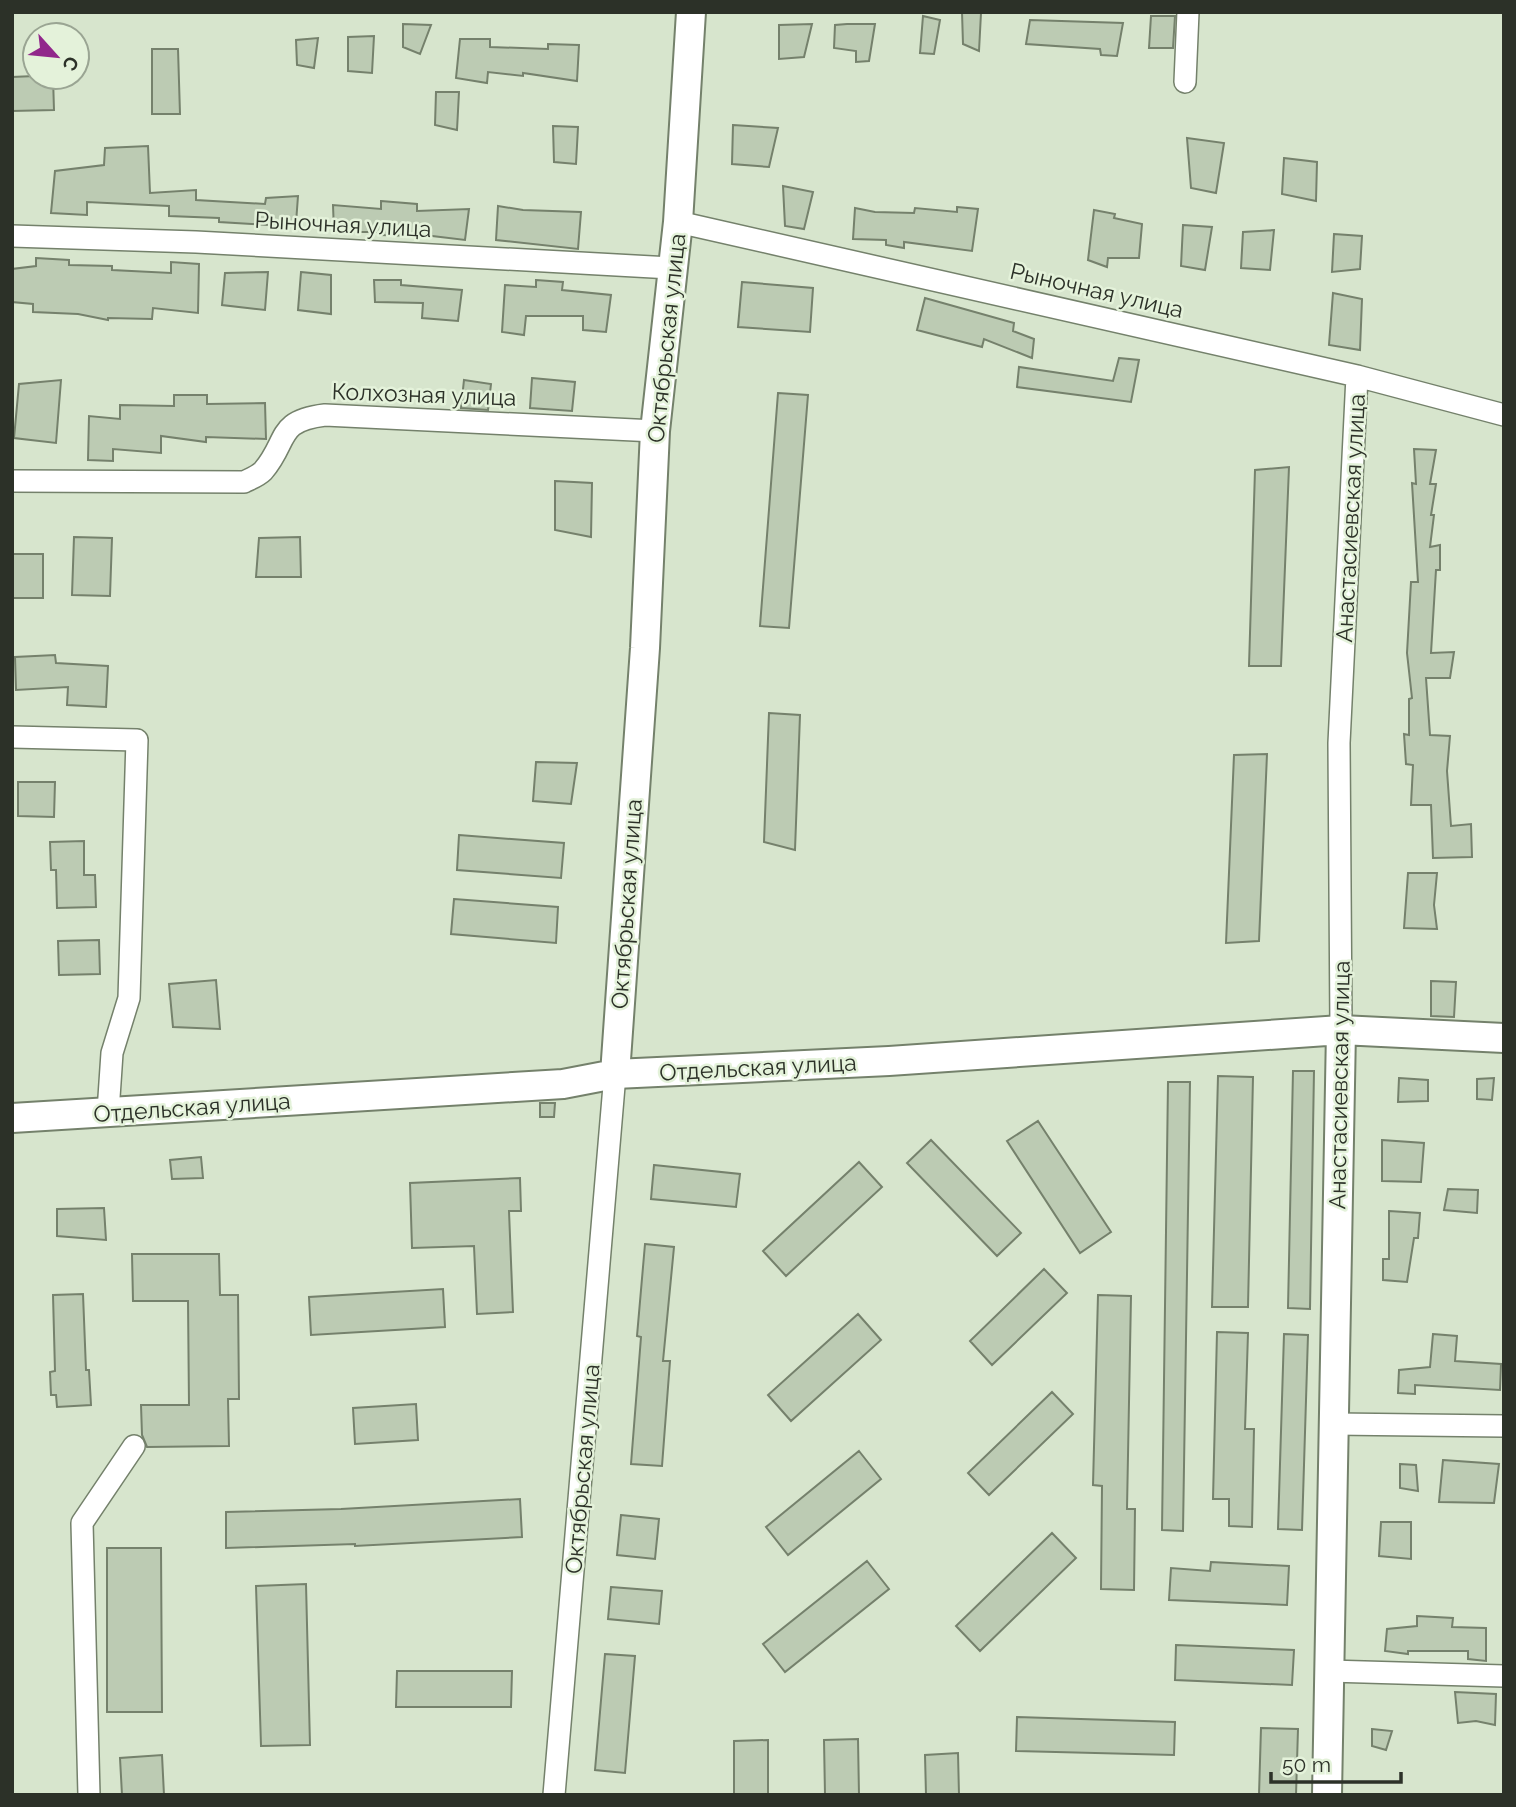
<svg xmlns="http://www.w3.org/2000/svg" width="1516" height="1807" font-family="Raleway,sans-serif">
	<rect width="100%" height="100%" fill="#d7e5cd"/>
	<path fill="#bccbb3" stroke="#75816c" stroke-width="2" d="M962,12L981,13L979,51L963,44Z
		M923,16L940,20L934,54L920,53Z
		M1151,16H1175L1173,48H1149Z
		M1030,20L1123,23L1117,56L1101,55L1100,49L1026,44Z
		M403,24L431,25L420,54L403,47Z
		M812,24L804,57L779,59V25Z
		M847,24H875L869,61L856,62V51L834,48L835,25Z
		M374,36L372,73L348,71V37Z
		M318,38L314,68L297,65L296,40Z
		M460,39H490V47L548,49V44L579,45L577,81L523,73V76L488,72L487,83L456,78Z
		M152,49H178L180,114H152Z
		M35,76L53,77L54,110L12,111V77Z
		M436,92H459L457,130L435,125Z
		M733,125L778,128L769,167L732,164Z
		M553,126L578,127L576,164L554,162Z
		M1187,138L1224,143L1216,193L1191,188Z
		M148,146L150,193L196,190V200L265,204L266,198L298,196L296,223L269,225L219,222V218L169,216V206L87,202V215L51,213L55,171L104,165L105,148Z
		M1284,158L1317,162L1316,201L1282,194Z
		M783,186L813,192L804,229L785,226Z
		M381,201L417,204V211L469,209L465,240L415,234V236L380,235V232H334L333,205L381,209Z
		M498,206L523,210L581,212L578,249L496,240Z
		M957,207L978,209L972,251L904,242V248L886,245V240L853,239L855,208L875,212L914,213L915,208L957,212Z
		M1094,210L1115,214L1114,218L1142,224L1139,258H1108L1107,267L1088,260Z
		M1183,225L1212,227L1205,270L1181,266Z
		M1274,230L1270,270L1241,268L1243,232Z
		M1334,234L1362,236L1360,269L1332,272Z
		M36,258L69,260V265L112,266V270L171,273V262L199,264L198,313L153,308L152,319L108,318V320L78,314L33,312V304L12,302V269L36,266Z
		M268,272L265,310L222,305L225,273Z
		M301,272L331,275V314L298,310Z
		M374,280H401V285L462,290L458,321L422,318L423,303L375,302Z
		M536,280L563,282L562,290L611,295L606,332L583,330V316H526L524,335L502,332L505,285L536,287Z
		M742,282L813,288L810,332L738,327Z
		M1333,293L1362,299L1360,350L1329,345Z
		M925,298L1014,323L1013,331L1034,339L1032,358L984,339L982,347L917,330Z
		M1119,358L1139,360L1131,402L1017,387L1019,367L1113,381Z
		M532,378L575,382L572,411L530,408Z
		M61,380L56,443L14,438L19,384Z
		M464,380L491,384L488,410L461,408Z
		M778,393L808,395L789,628L760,626Z
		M174,395H207V404L265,403L266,439L206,437V442L161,436V453L113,449V461L88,460L89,416L120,419V405L174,406Z
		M1414,449L1436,450L1430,484H1436L1431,515H1434L1430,547L1440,545V570H1436L1431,653L1454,652L1450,678H1426L1430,735L1450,736L1447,771L1451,826L1471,824L1472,857L1433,858L1431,805H1411L1413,765L1406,764L1404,734L1409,735V699L1412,698L1407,653L1411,582H1418L1412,483L1416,484Z
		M1289,467L1281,666H1249L1255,470Z
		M555,481L592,483L591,537L555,530Z
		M74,537L112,538L110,596L72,595Z
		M300,537L301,577H256L259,538Z
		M12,554H43V598H12Z
		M55,655L56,663L108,666L106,707L67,705L68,687L16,690L15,657Z
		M769,713L800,715L795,850L764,842Z
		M1267,754L1259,941L1226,943L1234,755Z
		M536,762L577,763L571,804L533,801Z
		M18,782H55L54,817L18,816Z
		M459,835L564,843L561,878L457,870Z
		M84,841V875H95L96,907L57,908L56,870H51L50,842Z
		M1408,873H1437L1434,905L1437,929L1404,928Z
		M454,899L558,907L556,943L451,934Z
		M99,940L100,974L59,975L58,941Z
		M216,980L220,1029L173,1027L169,984Z
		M1431,981L1456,982L1454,1017L1431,1016Z
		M1293,1071H1314L1310,1309L1288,1308Z
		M1218,1076L1253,1077L1248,1307H1212Z
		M1399,1078L1428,1080V1101L1398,1102Z
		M1494,1078L1492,1100L1477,1099V1079Z
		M1168,1082H1190L1183,1531L1162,1530Z
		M540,1103H555L554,1117H540Z
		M1038,1121L1111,1232L1080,1253L1007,1141Z
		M931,1140L1021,1233L997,1256L907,1163Z
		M1382,1140L1424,1143L1421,1182L1382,1181Z
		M201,1157L203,1178L172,1179L170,1160Z
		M859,1162L882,1187L786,1276L763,1251Z
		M654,1165L740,1174L736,1207L651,1199Z
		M520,1178L521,1211H509L513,1312L477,1314L474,1246L412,1248L410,1183Z
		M1448,1189L1478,1190L1477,1213L1444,1210Z
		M104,1208L106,1240L57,1236V1209Z
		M1389,1211L1420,1213L1418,1238H1414L1407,1282L1383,1280V1259H1389Z
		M645,1244L674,1247L663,1361H670L662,1466L631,1464L641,1337L637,1336Z
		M132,1254H219L220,1295H238L239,1399H228L229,1446L147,1447L142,1435L141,1405H189L188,1301H133Z
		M1044,1269L1067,1293L992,1365L970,1341Z
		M443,1289L445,1327L311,1335L309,1297Z
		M83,1294L86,1370H89L91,1405L57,1407L56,1395H51L50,1372L55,1371L53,1295Z
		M1098,1295L1131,1296L1127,1509H1135L1134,1590L1101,1589L1102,1486L1093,1485Z
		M858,1314L881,1340L791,1421L768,1395Z
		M1217,1332L1248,1333L1245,1429H1254L1252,1527L1229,1526V1499H1213Z
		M1284,1334L1308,1335L1302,1530L1278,1529Z
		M1433,1334L1457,1336L1455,1361L1501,1364L1500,1390L1415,1385V1394L1398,1393L1399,1370L1430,1367Z
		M1052,1392L1073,1414L989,1495L968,1473Z
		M416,1404L418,1440L355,1444L353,1408Z
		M859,1451L881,1479L788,1555L766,1527Z
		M1443,1460L1499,1464L1494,1503L1439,1502Z
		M1400,1464L1416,1465L1418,1491L1400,1488Z
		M520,1499L522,1537L355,1546V1544L226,1548V1512L341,1509Z
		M621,1515L659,1519L655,1559L617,1555Z
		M1381,1522H1411V1559L1379,1556Z
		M1052,1533L1076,1558L980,1651L956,1626Z
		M107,1548H161L162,1712H107Z
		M867,1561L889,1589L785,1672L763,1644Z
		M1211,1562L1289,1566L1287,1605L1169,1600L1171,1568L1210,1571Z
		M306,1584L310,1745L261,1746L256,1586Z
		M611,1587L662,1591L659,1624L608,1619Z
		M1417,1616L1453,1618L1452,1627L1486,1628V1661L1468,1659V1651H1408V1654L1385,1651L1387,1629L1417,1626Z
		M1176,1645L1294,1650L1292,1685L1175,1680Z
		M605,1654L635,1656L625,1773L595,1770Z
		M397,1671H512L511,1707H396Z
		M1455,1692L1496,1694L1495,1725L1476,1721L1458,1723Z
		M1017,1717L1175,1722L1174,1755L1016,1751Z
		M1261,1728L1298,1729L1296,1795H1259Z
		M1372,1729L1392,1731L1386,1750L1372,1746Z
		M858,1739L859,1795H825L824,1740Z
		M768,1740V1795H734V1741Z
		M958,1753L959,1795H926L925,1755Z
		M162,1755L164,1795H122L120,1758Z"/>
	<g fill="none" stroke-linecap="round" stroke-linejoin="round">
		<g stroke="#74816b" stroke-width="24">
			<path id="street" d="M1185,82L1188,12
				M678,222L1357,376L1504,415
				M12,236L196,242L671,268
				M12,481L244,482C250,479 258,476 263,471C289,441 275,421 325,415L655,431
				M12,737L137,740L129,998L112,1053L108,1112
				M1341,1030L1339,743L1357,376
				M1334,1424L1504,1426
				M1329,1671L1504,1676
				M89,1795L82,1523L134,1446
				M554,1795L615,1074"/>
		</g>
		<g stroke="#74816b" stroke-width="32">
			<path id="secondary" d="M615,1074L645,648L655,431L678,222L691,12
				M12,1118L563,1084L615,1074L889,1061L1341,1030L1504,1038
				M1327,1795L1341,1030"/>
		</g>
		<use href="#street" stroke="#fff" stroke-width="21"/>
		<use href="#secondary" stroke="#fff" stroke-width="28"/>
	</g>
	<g text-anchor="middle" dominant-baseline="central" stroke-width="5" stroke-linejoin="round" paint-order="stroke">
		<g font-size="23" fill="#2c3128" stroke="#e4f2da">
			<text transform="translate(343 224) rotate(3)">Рыночная улица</text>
			<text transform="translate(1097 290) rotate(13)">Рыночная улица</text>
			<text transform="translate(666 338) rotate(-84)">Октябрьская улица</text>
			<text transform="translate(424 394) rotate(2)">Колхозная улица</text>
			<text transform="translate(1350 518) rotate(-87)">Анастасиевская улица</text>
			<text transform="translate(626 904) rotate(-86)">Октябрьская улица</text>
			<text transform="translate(758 1067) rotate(-3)">Отдельская улица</text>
			<text transform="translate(1339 1085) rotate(-89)">Анастасиевская улица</text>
			<text transform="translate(192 1107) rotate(-4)">Отдельская улица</text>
			<text transform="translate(582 1469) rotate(-85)">Октябрьская улица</text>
		</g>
	</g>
	<rect width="1516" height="1807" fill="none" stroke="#2c3128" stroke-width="28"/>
	<g transform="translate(56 56) rotate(117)"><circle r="33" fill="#e4f2da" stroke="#9aa593" stroke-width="2"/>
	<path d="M0-5L12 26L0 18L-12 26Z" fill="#91278b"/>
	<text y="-10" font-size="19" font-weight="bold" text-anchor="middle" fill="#2c3128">С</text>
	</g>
	<path d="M1271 1772v10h130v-10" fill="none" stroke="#2c3128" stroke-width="3.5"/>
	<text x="1282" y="1772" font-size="21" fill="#2c3128" stroke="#e4f2da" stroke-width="5" paint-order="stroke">50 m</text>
</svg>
